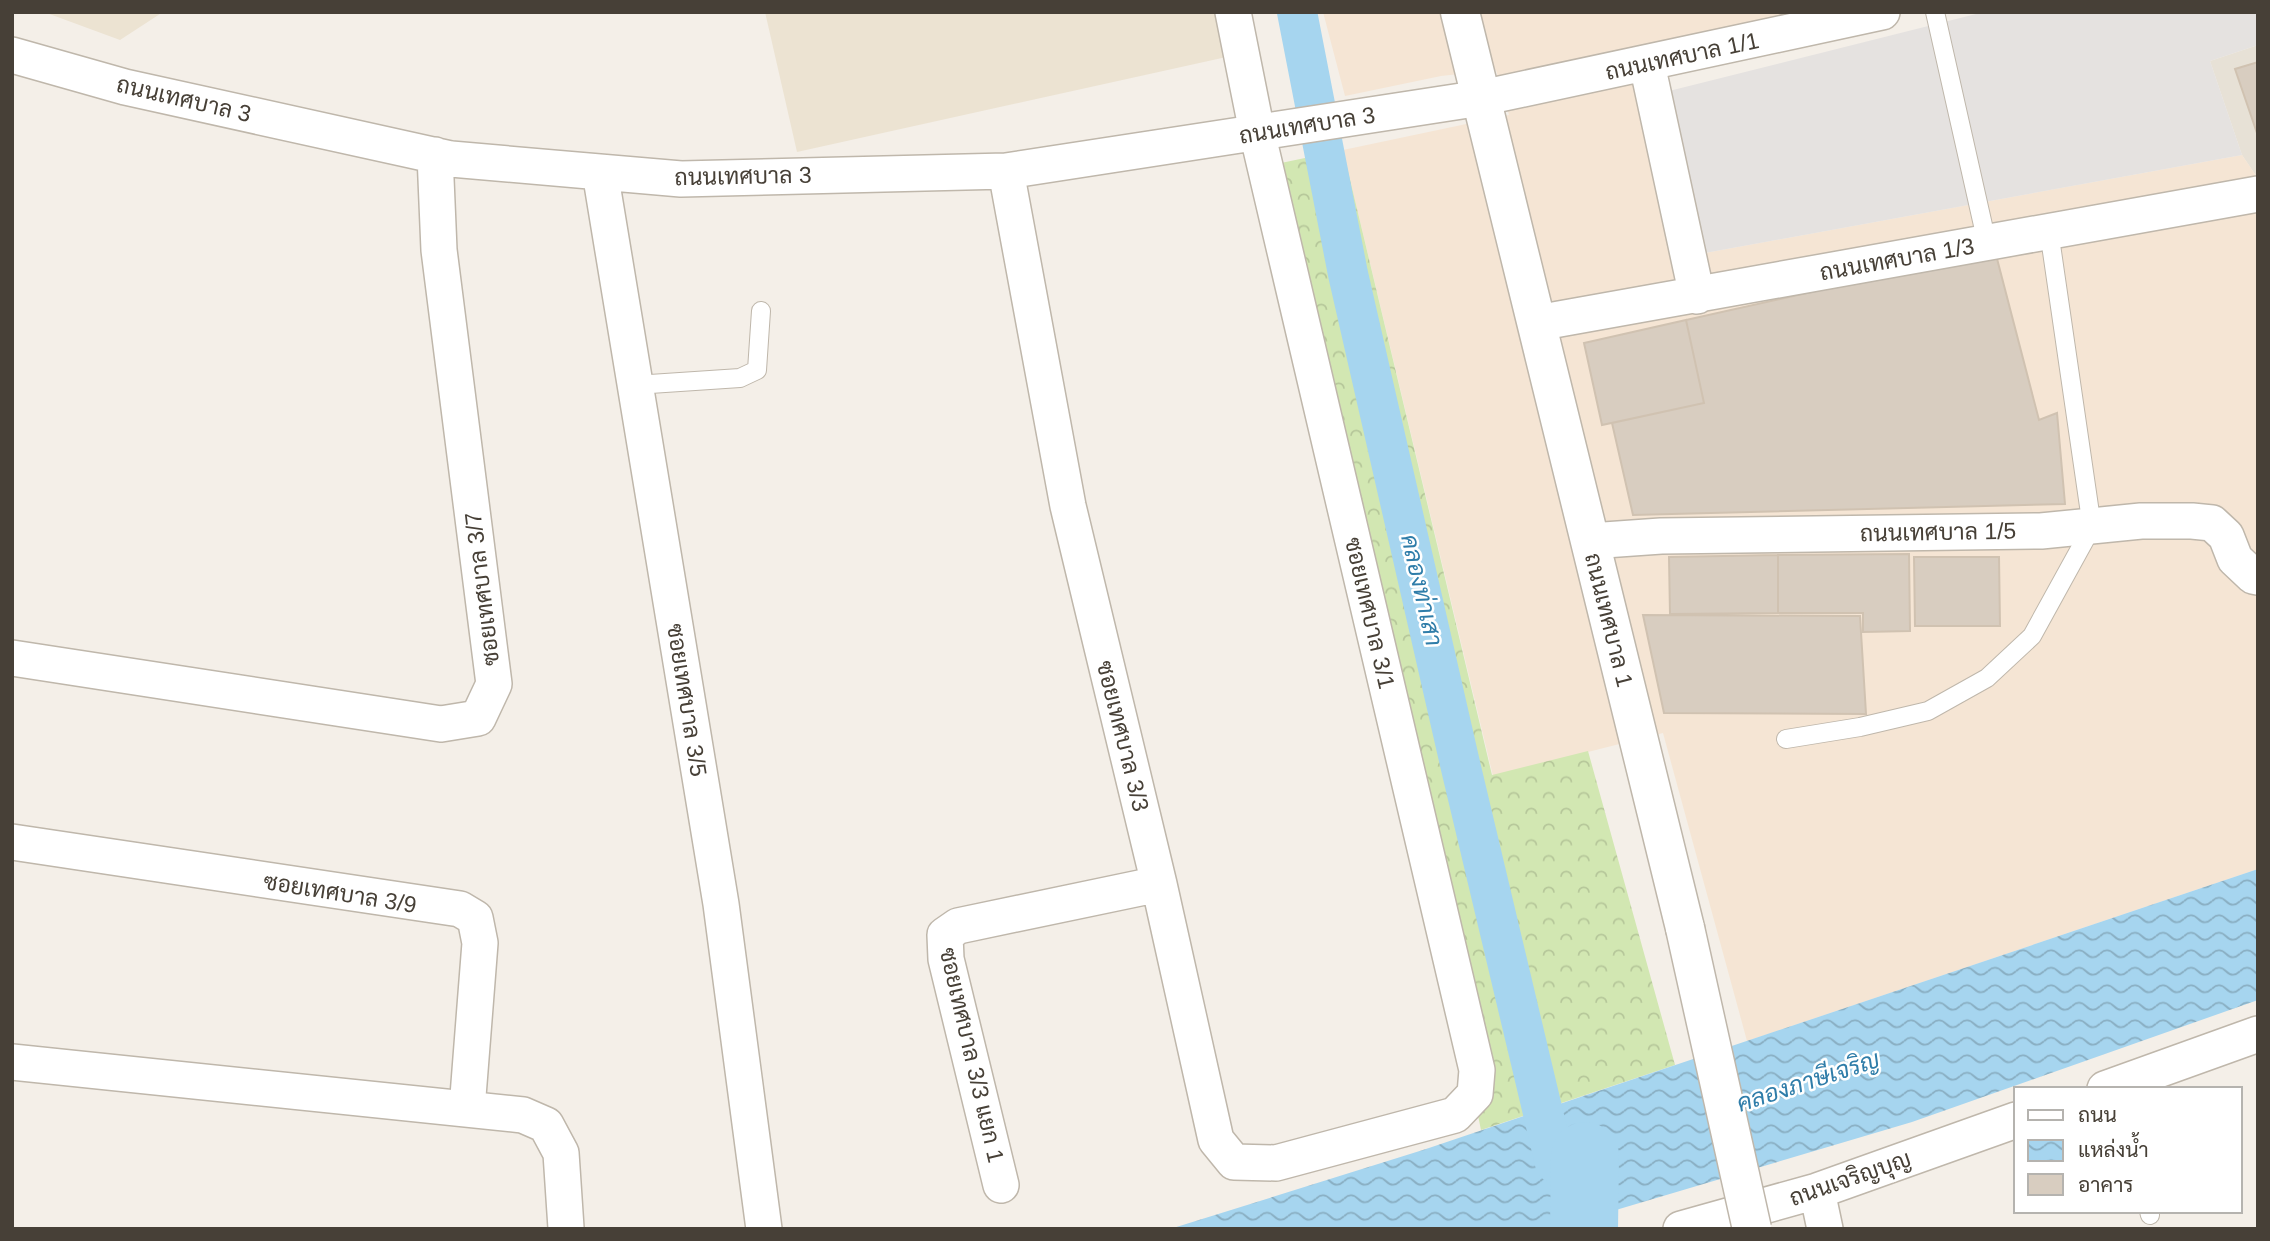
<svg xmlns="http://www.w3.org/2000/svg" width="2270" height="1241" font-family="Helvetica,Sarabun,sans-serif">
	<defs>
		<pattern id="forest-crowns" width="20" height="18" patternUnits="userSpaceOnUse" patternTransform="scale(1.75)"><rect width="20" height="18" fill="#d2e7b2"/><path d="M2 6a3 3 0 1 1 6 0M12 15a3 3 0 1 1 6 0" fill="none" stroke="#b6c79a"/></pattern>
		<pattern id="water-waves" width="16" height="10" patternUnits="userSpaceOnUse" patternTransform="scale(1.75)"><rect width="16" height="10" fill="#a6d5ef"/><path d="M0 5q4-4 8 0t8 0" fill="none" stroke="#89aec2"/></pattern>
	</defs>
	<rect width="100%" height="100%" fill="#f4efe8"/>
	<path fill="#e7e1d6" d="M2258,45V190L2257,177L2242,155L2210,61Z"/>
	<path fill="#f5e5d4" d="M1323,12H1824L1657,49L1694,255L2242,155L2257,177L2258,190V869L1747,1041L1663,733L1493,776L1343,150L1509,115L1496,70L1441,76L1345,96Z"/>
	<path fill="#ece3d2" d="M44,12H163L120,40Z
		M765,12H1221L1231,56L797,152Z"/>
	<path fill="url(#forest-crowns)" d="M1343,150L1492,775L1588,751L1675,1065L1481,1130L1281,163Z"/>
	<path fill="#e5e2e0" d="M1984,12H2258V45L2210,61L2242,155L1694,255L1665,92Z"/>
	<path fill="url(#water-waves)" d="M2258,869V1000L1912,1122L1552,1229H1170L1426,1149Z"/>
	<g fill="none" stroke-linecap="round" stroke-linejoin="round">
		<path stroke="#a6d5ef" stroke-width="40" d="M1297,12L1348,274L1461,768L1555,1163"/>
		<path stroke="#a6d5ef" stroke-width="68" d="M1584,1229L1585,1156"/>
	</g>
	<path fill="#d8cdc0" stroke="#d0c2b1" stroke-width="2" d="M2258,62V136L2235,69Z
		M1995,251L2039,420L2057,413L2065,504L1633,515L1612,423L1704,403L1686,320Z
		M1686,320L1704,403L1602,425L1584,343Z
		M1909,554L1910,631L1863,632V613H1778V555Z
		M1778,555V613L1670,614L1669,557Z
		M1914,557H1999L2000,626H1915Z
		M1643,615L1860,616L1866,714L1664,713Z"/>
	<g fill="none" stroke-linecap="round" stroke-linejoin="round">
		<g stroke="#bfb7ab" stroke-width="20">
			<path id="service" d="M1935,12L1987,243
				M635,385L740,378L757,370L761,311
				M1786,739L1860,727L1928,711L1987,678L2032,636L2092,527L2049,231
				M2149,1211L2150,1215"/>
		</g>
		<g stroke="#bfb7ab" stroke-width="38">
			<path id="minor" d="M12,55L125,87L451,159L681,179L1006,171L1481,98L1882,12
				M1647,64L1697,296
				M1006,171L1068,506L1159,884L1216,1140L1234,1162L1276,1163L1455,1115L1475,1094L1477,1070L1257,132L1233,12
				M600,172L721,904L764,1229
				M1537,323L2258,194
				M1590,541L1661,536L2041,531L2141,521H2192L2212,523L2226,536L2235,559L2253,576L2258,577
				M12,658L441,724L478,718L494,684L439,250L435,155
				M12,842L460,909L475,918L480,943L467,1109
				M12,1062L523,1115L546,1125L561,1153L566,1228
				M2105,1089L2258,1034
				M1001,1185L946,959L945,935L958,926L1159,884
				M1817,1191L1825,1229
				M1681,1229L1817,1191L2016,1120"/>
		</g>
		<g stroke="#bfb7ab" stroke-width="41">
			<path id="tertiary" d="M1460,12L1685,928"/>
		</g>
		<use href="#service" stroke="#fff" stroke-width="18"/>
		<use href="#minor" stroke="#fff" stroke-width="35"/>
		<use href="#tertiary" stroke="#fff" stroke-width="38"/>
		<g stroke="#bfb7ab" stroke-width="41" stroke-linecap="butt">
			<path id="tertiary-bridge" d="M1685,928L1752,1229"/>
		</g>
		<use href="#tertiary-bridge" stroke="#fff" stroke-width="38"/>
	</g>
	<g text-anchor="middle" dominant-baseline="central" stroke-width="5" stroke-linejoin="round" paint-order="stroke">
		<g font-size="23" fill="#474037" stroke="#fff">
			<text transform="translate(1682 56) rotate(-12)">ถนนเทศบาล 1/1</text>
			<text transform="translate(184 99) rotate(13)">ถนนเทศบาล 3</text>
			<text transform="translate(1307 125) rotate(-9)">ถนนเทศบาล 3</text>
			<text transform="translate(743 176) rotate(-1)">ถนนเทศบาล 3</text>
			<text transform="translate(1897 259) rotate(-10)">ถนนเทศบาล 1/3</text>
			<text transform="translate(1938 532) rotate(-1)">ถนนเทศบาล 1/5</text>
			<text transform="translate(482 589) rotate(-97)">ซอยเทศบาล 3/7</text>
			<text transform="translate(1370 613) rotate(77)">ซอยเทศบาล 3/1</text>
			<text transform="translate(1609 620) rotate(76)">ถนนเทศบาล 1</text>
			<text transform="translate(687 700) rotate(81)">ซอยเทศบาล 3/5</text>
			<text transform="translate(1123 736) rotate(76)">ซอยเทศบาล 3/3</text>
			<text transform="translate(340 893) rotate(9)">ซอยเทศบาล 3/9</text>
			<text transform="translate(972 1055) rotate(77)">ซอยเทศบาล 3/3 แยก 1</text>
			<text transform="translate(1850 1178) rotate(-19)">ถนนเจริญบุญ</text>
		</g>
		<g font-size="24" font-style="italic" fill="#2f7da9" stroke="#fff">
			<text transform="translate(1422 590) rotate(77)">คลองท่าเสา</text>
			<text transform="translate(1808 1081) rotate(-18)">คลองภาษีเจริญ</text>
		</g>
	</g>
	<rect width="2270" height="1241" fill="none" stroke="#474037" stroke-width="28"/>
	<rect x="2014" y="1087" width="228" height="126" fill="#ffffff" stroke="#b5b3af" stroke-width="2"/>
	<rect x="2028" y="1110" width="35" height="10" fill="#ffffff" stroke="#b5b3af" stroke-width="2"/>
	<text x="2078" y="1122" font-size="21" fill="#474037">ถนน</text>
	<rect x="2028" y="1140" width="35" height="21" fill="url(#water-waves)" stroke="#b5b3af" stroke-width="2"/>
	<text x="2078" y="1157" font-size="21" fill="#474037">แหล่งน้ำ</text>
	<rect x="2028" y="1174" width="35" height="21" fill="#d8cdc0" stroke="#b5b3af" stroke-width="2"/>
	<text x="2078" y="1192" font-size="21" fill="#474037">อาคาร</text>
</svg>
